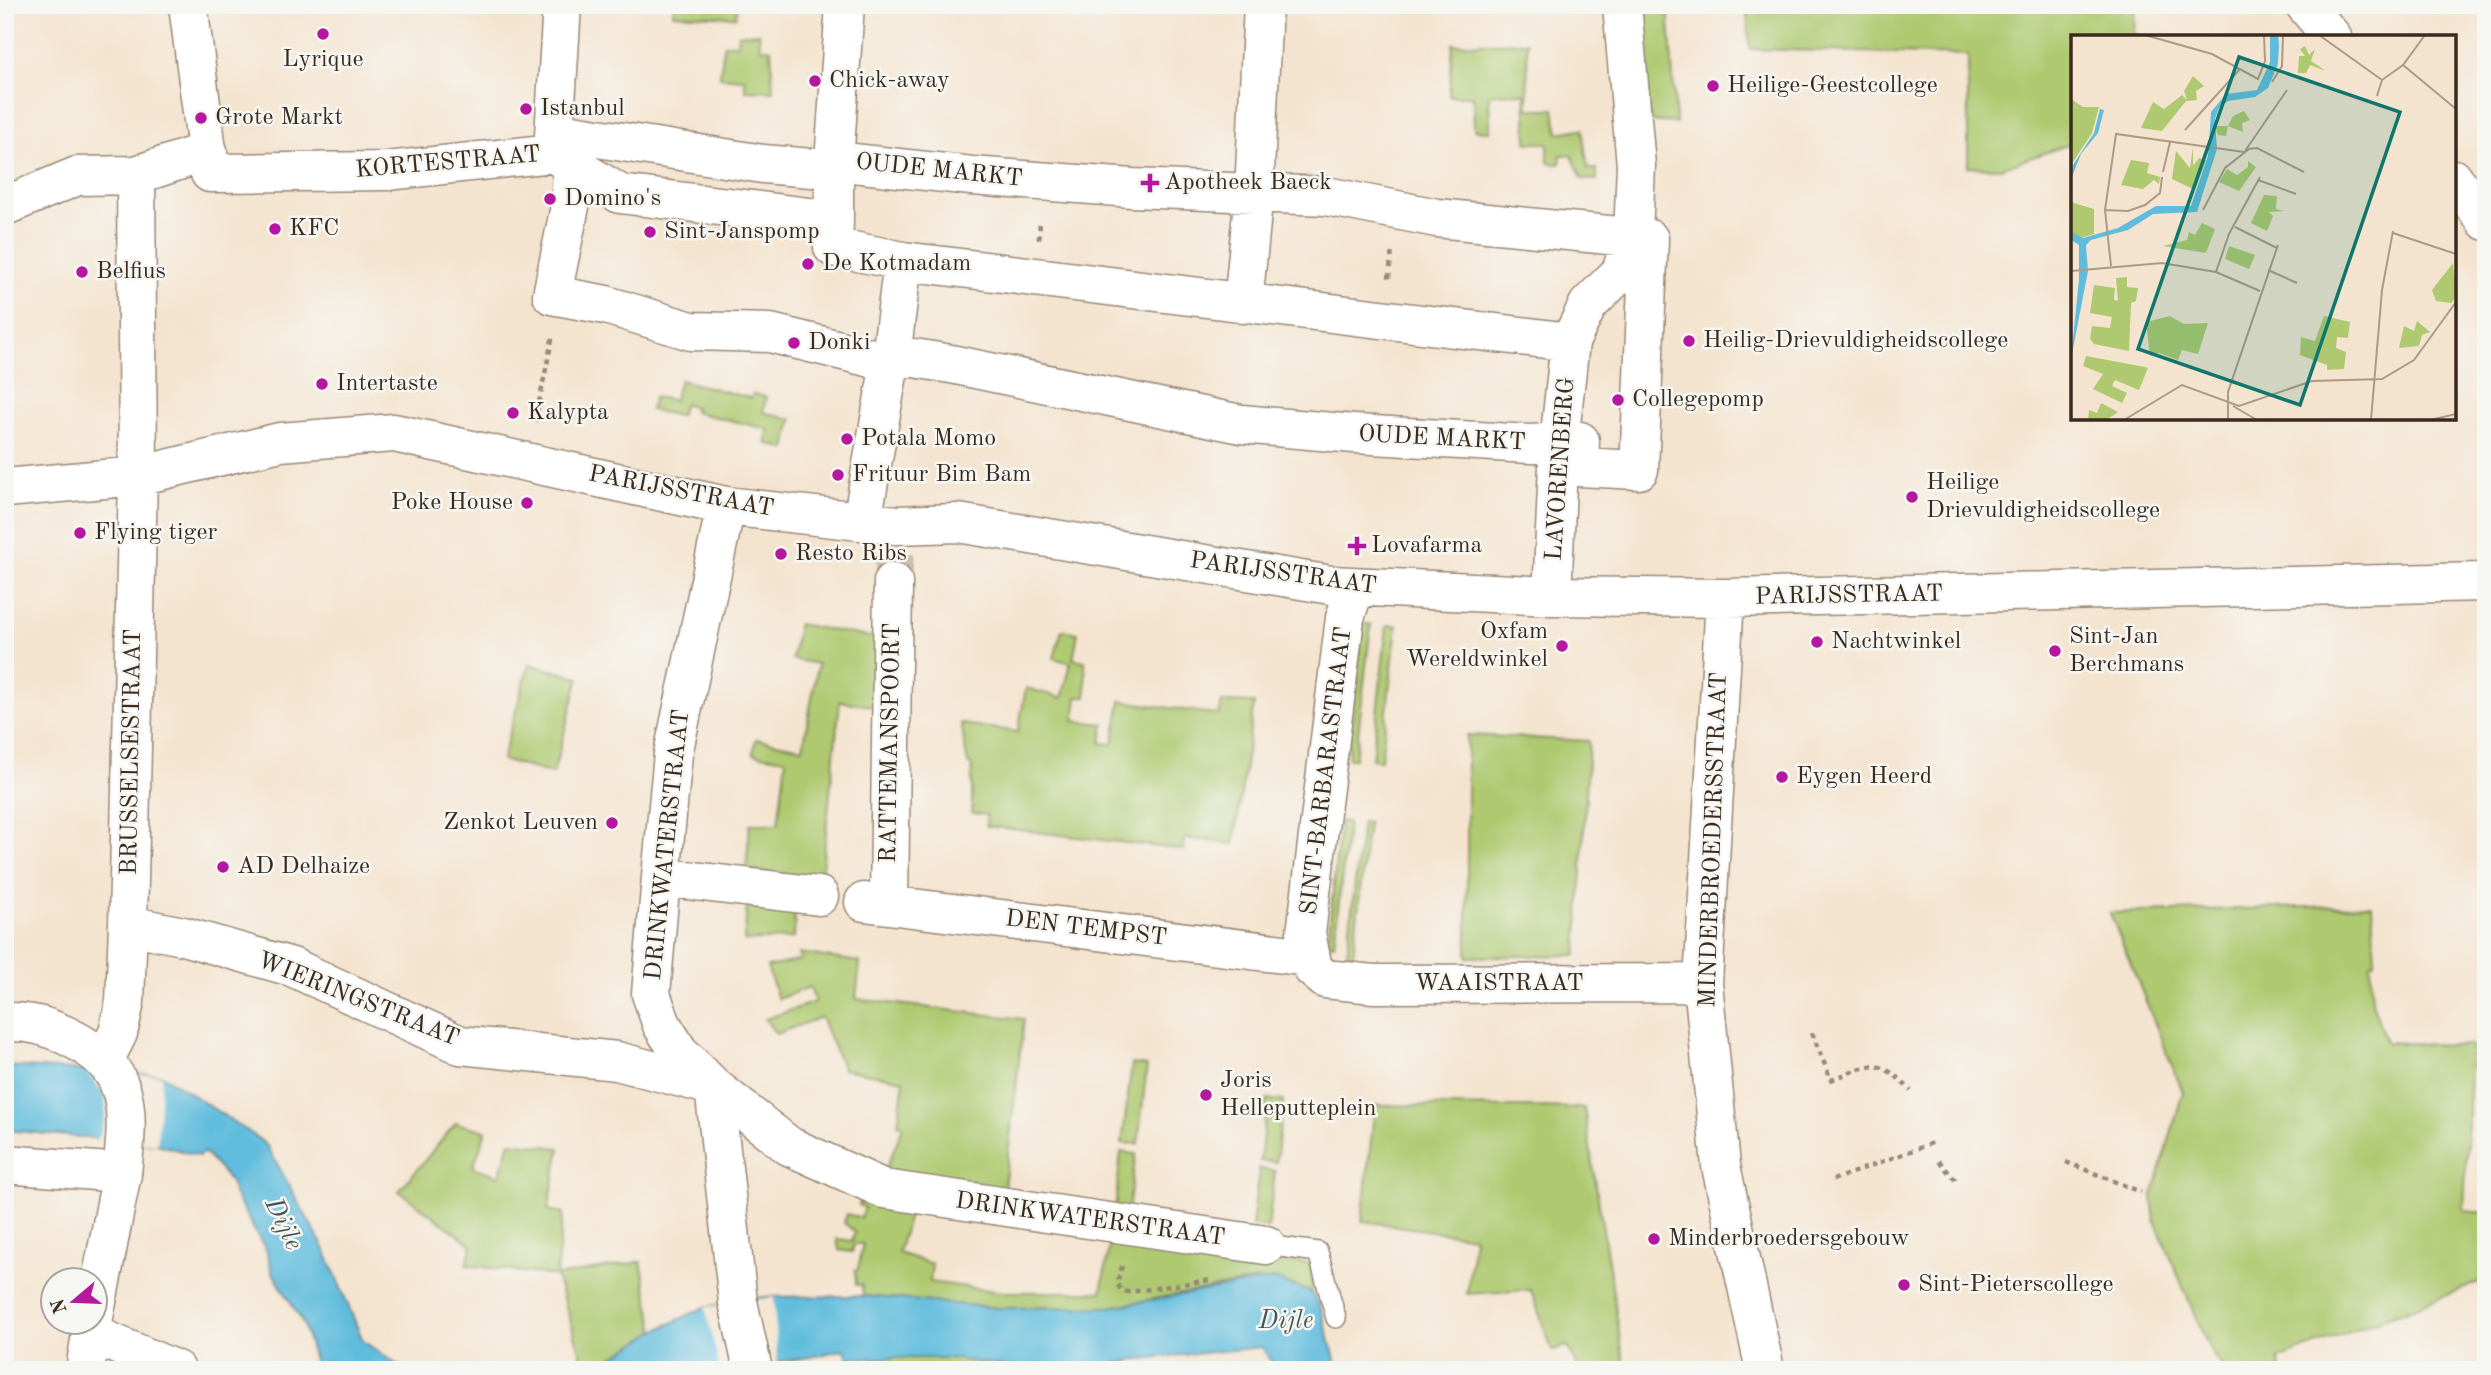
<svg xmlns="http://www.w3.org/2000/svg" width="2491" height="1375" font-family="'Old Standard TT',serif">
	<rect width="100%" height="100%" fill="#f6f6f2"/>
	<filter id="ink" filterUnits="userSpaceOnUse"><feTurbulence type="fractalNoise" baseFrequency=".0143" numOctaves="2"/><feDisplacementMap in="SourceGraphic" scale="14" xChannelSelector="R" yChannelSelector="G"/><feConvolveMatrix kernelMatrix="1 2 1 2 8 2 1 2 1" color-interpolation-filters="sRGB"/></filter>
	<filter id="wash" filterUnits="userSpaceOnUse"><feTurbulence type="fractalNoise" baseFrequency=".00686" numOctaves="4" result="noise"/><feDisplacementMap in="SourceGraphic" scale="28" xChannelSelector="R" yChannelSelector="G"/><feGaussianBlur stdDeviation="1.57" result="paint"/><feColorMatrix in="noise" values="0 0 0 0 0 0 0 0 0 0 0 0 0 0 0 0 0 1.4 0 .05"/><feComposite in="paint" operator="in"/></filter>
	<g filter="url(#wash)">
		<rect width="100%" height="100%" fill="#f4e4cf"/>
		<path fill="#aec96f" stroke="#747a46" stroke-width="2" d="M674,5H737L736,17L673,14Z
			M1641,5H1668L1676,123L1649,121Z
			M1746,5H2135L2134,37H2073V143L2001,168L1968,167V55L1750,49Z
			M759,33L760,48L771,49L773,91L745,90V79L720,77L724,44H737L738,34Z
			M1527,42L1528,109H1554L1558,133L1582,129L1588,169H1597V180L1582,179L1572,155H1561L1560,164L1548,163V143H1527L1525,93L1489,94L1490,131L1474,130L1473,96H1449L1453,44Z
			M680,380L751,398L753,394L766,397L763,412L792,419L786,449L766,443L768,429L694,412L695,407L684,403L680,416L650,410L654,397L674,400Z
			M798,624L880,639L878,707L840,701L821,878L746,870L750,824H778L786,759L753,754L756,739L803,748L818,664L792,659Z
			M1363,624H1371L1355,759L1348,758Z
			M1387,625L1397,626L1381,760L1372,759Z
			M1062,630L1078,633L1073,659L1085,661L1086,697H1077L1074,721L1104,724L1101,743L1113,744L1121,701L1219,715L1222,702L1254,703L1234,844L1185,838L1184,850L986,826L987,815L972,813V765L968,764L961,724L1018,732L1026,688L1062,698L1071,663L1054,658Z
			M529,664L579,678L553,774L502,760Z
			M1467,735L1589,741L1577,955L1467,957Z
			M1340,821L1348,822L1334,944L1328,943Z
			M1362,822L1368,823L1353,955L1347,954Z
			M2372,905L2375,962L2371,963L2372,1002L2386,1042L2471,1046L2464,1211L2486,1213V1280L2278,1359L2281,1370H2226L2212,1355L2155,1221L2152,1199L2183,1092L2110,913Z
			M747,906L795,912L794,938L744,941Z
			M799,953L860,962L856,999L1024,1019L1003,1196L885,1172L903,1126L898,1124L904,1080L843,1069L821,1017L776,1034L765,1019L815,1002L810,987L778,999L767,967L801,960Z
			M1132,1064L1147,1066L1138,1144L1122,1143Z
			M1267,1099L1283,1101L1276,1162L1260,1161Z
			M1375,1105L1584,1108L1625,1370H1578L1568,1346L1552,1350L1531,1290L1467,1294L1474,1237L1362,1221Z
			M456,1123L486,1131L473,1167L499,1176L510,1142L560,1148L548,1210L563,1213L556,1276L641,1262L655,1331L593,1370H586L556,1276L466,1265L472,1245L399,1191Z
			M1121,1152L1136,1154L1128,1211L1115,1210Z
			M1259,1169L1275,1171L1268,1228L1252,1226Z
			M862,1195L910,1212L898,1253L932,1264L930,1282L1002,1292H1101L1111,1237L1311,1264L1312,1293L1294,1285L1257,1280L1110,1307L1000,1308L863,1296L862,1285H856L855,1270L858,1269L863,1244H854L852,1252L839,1250L837,1239L852,1241L855,1232L844,1223L847,1214L861,1218L865,1208L859,1205Z
			M871,1357C898,1357 926,1355 952,1358C1012,1365 1071,1375 1129,1360L1130,1370H886L885,1366L873,1367Z"/>
		<path fill="#5fbcdd" stroke="#4d737e" stroke-width="2" d="M5,1066L162,1075L255,1136L267,1146L325,1250L363,1341L405,1370H317L303,1323L272,1271L267,1252L233,1192L231,1182L204,1152L199,1156L157,1144L5,1130Z
			M1274,1279L1312,1293L1321,1309L1338,1370H1276L1262,1347L1130,1360L1099,1368L1012,1367L950,1358H848L845,1349C762,1371 678,1370 593,1370L655,1331L705,1307L763,1297L863,1296L1000,1308L1110,1307Z"/>
		<path fill="#f4e4cf" d="M88,1073L162,1075L157,1144L95,1139L99,1136L105,1119L106,1097Z
			M774,1297L777,1363L720,1370L705,1307Z"/>
	</g>
	<g filter="url(#ink)">
		<g fill="none" stroke-linecap="round" stroke-linejoin="round">
			<path stroke="#cfbfac" stroke-width="38" stroke-dasharray="38 19" stroke-linecap="butt" d="M893,582L895,553"/>
			<g stroke="#988776" stroke-width="22">
				<path id="lane" d="M1266,1245L1318,1252L1336,1318"/>
			</g>
			<g stroke="#988776" stroke-width="41">
				<path id="street" d="M188,5L210,173L387,171L553,153L620,194L834,220L833,247L903,261L1570,342
					M2305,5L2332,37
					M572,134L763,164L812,168L834,162L853,163L972,176L1132,188L1326,196L1437,218L1649,239L1639,470L1579,467L1580,441L1530,444L1355,434L1241,424L951,364L914,358H872L770,333L691,331L606,305L552,295L571,201Z
					M553,153L562,5
					M2454,179L2486,221
					M5,206L77,176L136,175L208,151
					M834,220V162L845,5
					M1243,304L1254,192L1263,5
					M5,488L138,476L280,442L394,433L726,506L896,525L958,523L1331,585L1552,596L1725,598L2486,582
					M726,506L673,754L661,877L651,994L662,1025L679,1052L714,1087L789,1146L884,1189L1266,1245
					M862,521L891,357L903,261
					M1355,587L1345,618L1306,933L1313,969L1325,979L1374,984L1703,983
					M1552,596L1559,443L1570,342L1588,305L1621,272L1633,236L1636,165L1622,5
					M1725,598L1703,983L1721,1166L1765,1370
					M661,877L819,896
					M864,902L1308,957
					M889,905L893,582
					M128,925L183,936L292,967L460,1045L617,1061L709,1085
					M5,1022C29,1021 46,1026 67,1036C133,1067 129,1109 122,1173
					M105,1059L118,1033L125,1002L128,925L138,476L136,175
					M714,1087L738,1302L753,1370
					M92,1334L176,1370"/>
			</g>
			<g stroke="#988776" stroke-width="41">
				<path id="secondary" d="M5,1164L122,1173L94,1317
					M85,1370L93,1322"/>
			</g>
			<path stroke="#988776" stroke-width="4.5" stroke-dasharray="5 5" stroke-linecap="butt" d="M1039,239L1040,220
				M1389,278L1392,249
				M535,422L553,335
				M1812,1033L1831,1080C1871,1064 1879,1056 1911,1091
				M1939,1161L1958,1183
				M2066,1162L2141,1192
				M1833,1180L1932,1143
				M1122,1266L1117,1284L1122,1291L1129,1292L1210,1280
				M2059,1367L2060,1370"/>
			<use href="#lane" stroke="#fff" stroke-width="19"/>
			<use href="#street" stroke="#fff" stroke-width="38"/>
			<use href="#secondary" stroke="#fff" stroke-width="38"/>
		</g>
	</g>
	<g fill="#b5179e" stroke="#f6f6f2" stroke-width="2.5">
		<circle cx="323" cy="34" r="7"/>
		<circle cx="815" cy="81" r="7"/>
		<circle cx="1713" cy="86" r="7"/>
		<circle cx="526" cy="109" r="7"/>
		<circle cx="201" cy="118" r="7"/>
		<path d="M1146.5 172.5h7v7h7v7h-7v7h-7v-7h-7v-7h7z"/>
		<circle cx="550" cy="199" r="7"/>
		<circle cx="275" cy="229" r="7"/>
		<circle cx="650" cy="232" r="7"/>
		<circle cx="808" cy="264" r="7"/>
		<circle cx="82" cy="272" r="7"/>
		<circle cx="1689" cy="341" r="7"/>
		<circle cx="794" cy="343" r="7"/>
		<circle cx="322" cy="384" r="7"/>
		<circle cx="1618" cy="400" r="7"/>
		<circle cx="513" cy="413" r="7"/>
		<circle cx="847" cy="439" r="7"/>
		<circle cx="838" cy="475" r="7"/>
		<circle cx="1912" cy="497" r="7"/>
		<circle cx="527" cy="503" r="7"/>
		<circle cx="80" cy="533" r="7"/>
		<path d="M1353.5 535.5h7v7h7v7h-7v7h-7v-7h-7v-7h7z"/>
		<circle cx="781" cy="554" r="7"/>
		<circle cx="1817" cy="642" r="7"/>
		<circle cx="1562" cy="646" r="7"/>
		<circle cx="2055" cy="651" r="7"/>
		<circle cx="1782" cy="777" r="7"/>
		<circle cx="612" cy="823" r="7"/>
		<circle cx="223" cy="867" r="7"/>
		<circle cx="1206" cy="1095" r="7"/>
		<circle cx="1654" cy="1239" r="7"/>
		<circle cx="1904" cy="1285" r="7"/>
	</g>
	<g text-anchor="middle" dominant-baseline="central" stroke-width="5" stroke-linejoin="round" paint-order="stroke">
		<g font-size="24" fill="#3b2a1e" stroke="#f6f6f2" text-anchor="start">
			<text x="323" y="60" text-anchor="middle">Lyrique</text>
			<text x="829" y="81">Chick-away</text>
			<text x="1727" y="86">Heilige-Geestcollege</text>
			<text x="540" y="109">Istanbul</text>
			<text x="215" y="118">Grote Markt</text>
			<text x="1164" y="183">Apotheek Baeck</text>
			<text x="564" y="199">Domino's</text>
			<text x="289" y="229">KFC</text>
			<text x="664" y="232">Sint-Janspomp</text>
			<text x="822" y="264">De Kotmadam</text>
			<text x="96" y="272">Belfius</text>
			<text x="1703" y="341">Heilig-Drievuldigheidscollege</text>
			<text x="808" y="343">Donki</text>
			<text x="336" y="384">Intertaste</text>
			<text x="1632" y="400">Collegepomp</text>
			<text x="527" y="413">Kalypta</text>
			<text x="861" y="439">Potala Momo</text>
			<text x="852" y="475">Frituur Bim Bam</text>
			<text x="1926" y="483">Heilige<tspan x="1926" dy="28">Drievuldigheidscollege</tspan></text>
			<text x="513" y="503" text-anchor="end">Poke House</text>
			<text x="94" y="533">Flying tiger</text>
			<text x="1371" y="546">Lovafarma</text>
			<text x="795" y="554">Resto Ribs</text>
			<text x="1548" y="632" text-anchor="end">Oxfam<tspan x="1548" dy="28">Wereldwinkel</tspan></text>
			<text x="2069" y="637">Sint-Jan<tspan x="2069" dy="28">Berchmans</tspan></text>
			<text x="1831" y="642">Nachtwinkel</text>
			<text x="1796" y="777">Eygen Heerd</text>
			<text x="598" y="823" text-anchor="end">Zenkot Leuven</text>
			<text x="237" y="867">AD Delhaize</text>
			<text x="1220" y="1081">Joris<tspan x="1220" dy="28">Helleputteplein</tspan></text>
			<text x="1668" y="1239">Minderbroedersgebouw</text>
			<text x="1918" y="1285">Sint-Pieterscollege</text>
		</g>
		<g font-size="24" fill="#3b2a1e" stroke="#f6f6f2">
			<text transform="translate(448 163) rotate(-5)">KORTESTRAAT</text>
			<text transform="translate(939 171) rotate(6)">OUDE MARKT</text>
			<text transform="translate(1442 439) rotate(3)">OUDE MARKT</text>
			<text transform="translate(1561 469) rotate(-86)">LAVORENBERG</text>
			<text transform="translate(681 492) rotate(11)">PARIJSSTRAAT</text>
			<text transform="translate(1283 574) rotate(8)">PARIJSSTRAAT</text>
			<text transform="translate(1849 596) rotate(-1)">PARIJSSTRAAT</text>
			<text transform="translate(891 743) rotate(-89)">RATTEMANSPOORT</text>
			<text transform="translate(132 752) rotate(-89)">BRUSSELSESTRAAT</text>
			<text transform="translate(1327 771) rotate(-83)">SINT-BARBARASTRAAT</text>
			<text transform="translate(1714 840) rotate(-88)">MINDERBROEDERSSTRAAT</text>
			<text transform="translate(668 845) rotate(-84)">DRINKWATERSTRAAT</text>
			<text transform="translate(1086 929) rotate(7)">DEN TEMPST</text>
			<text x="1499" y="984">WAAISTRAAT</text>
			<text transform="translate(358 1000) rotate(22)">WIERINGSTRAAT</text>
			<text transform="translate(1090 1220) rotate(8)">DRINKWATERSTRAAT</text>
		</g>
		<g font-size="26" font-style="italic" fill="#465657" stroke="#f6f6f2">
			<text transform="translate(283 1224) rotate(64)">Dijle</text>
			<text x="1286" y="1321">Dijle</text>
		</g>
	</g>
	<g transform="translate(2071 35)">
		<rect width="385" height="385" fill="#f4e4cf"/>
		<path d="M234,11L238,20L244,14L240,26L255,36L239,30L235,38H227L228,21H234L229,14ZM122,41L133,51L125,56L126,65L115,66L91,96L70,93L82,67L93,74L111,60L116,65L113,56ZM0,64L12,72H28L21,98L0,130ZM173,76L179,85L171,88L172,97L157,91L155,101L147,100L144,91H157L162,81ZM122,112V131L128,123L135,125L124,155L101,144L105,116L119,133ZM60,125L78,128L76,138L89,142L88,149L83,145L72,154L50,150ZM177,126L185,132L168,156L148,147L156,134L166,140L177,132ZM193,160L206,161L205,174L213,176L198,177L202,181L196,196L180,188ZM0,167L23,174V199L10,203L0,197ZM131,188L144,194L135,218L92,211L116,205L118,197L124,200ZM158,211L184,220L178,234L154,224ZM382,228L385,262L380,268L365,266L361,255ZM56,242V252L67,253L65,266L60,268L58,316L23,309L19,304L21,291L39,293L41,282L19,278L23,250L44,253L43,265L47,266L45,243ZM99,281L113,289L137,288L127,319L111,315L107,325L88,318L79,321L75,287ZM253,281L279,287L277,303L266,302L265,313L275,317L273,334L256,335V330L229,320L230,302L244,306ZM346,286L359,297L351,300L348,311L328,313L333,291L343,296ZM15,321L74,332L77,333L68,355L44,345L41,351L56,358L51,368L22,354L32,339L12,331ZM30,368L47,377L35,385H17L18,375L26,378Z" fill="#aec96f"/>
		<path d="M199,0H207L208,9L207,29L197,53L184,62L157,66L148,73L144,84L146,114L126,177L82,179L57,195L20,205L15,210L17,236L0,324L8,244V210L0,205V197L12,203L47,193L85,171H120L137,121L140,77L155,59L186,55L199,27ZM29,74L33,75L27,98L10,119L0,144V133L23,98Z" fill="#5fbcdd"/>
		<path fill="none" stroke="#aa9a88" stroke-width="2" d="M74,0L141,19L187,44L194,26L193,0M248,0L311,45M332,30L385,74M201,47L211,31L212,0M306,61L311,45L332,30L354,0M114,95L169,34M174,116L216,55M92,137L99,107M187,145L225,159M34,175L57,176L74,170L89,158L91,142M132,175L154,133L178,114L186,113L233,137M164,192L206,213M322,198L385,219M40,231L34,175L45,99L173,117M197,235L226,248M0,236L91,228L145,237L189,256M145,237L158,199L189,142M162,371L186,385M53,385L111,350L168,371L241,346L311,344L343,325L385,267M157,385V357L207,210M300,385L311,255L322,196M359,385L385,379"/>
		<path fill="#0f766e" fill-opacity="0.15" stroke="#0f766e" stroke-width="3.5" d="M168,22L329,77L229,370L67,314Z"/>
		<rect width="385" height="385" fill="none" stroke="#3b2a1e" stroke-width="3.5"/>
	</g>
	<rect width="2491" height="1375" fill="none" stroke="#f6f6f2" stroke-width="28"/>
	<g transform="translate(74 1301) rotate(251)"><circle r="33" fill="#f6f6f2" stroke="#aba49d" stroke-width="2"/>
	<path d="M0-5L12 26L0 18L-12 26Z" fill="#b5179e"/>
	<text y="-10" font-size="19" font-weight="bold" text-anchor="middle" fill="#3b2a1e">N</text>
	</g>
</svg>
